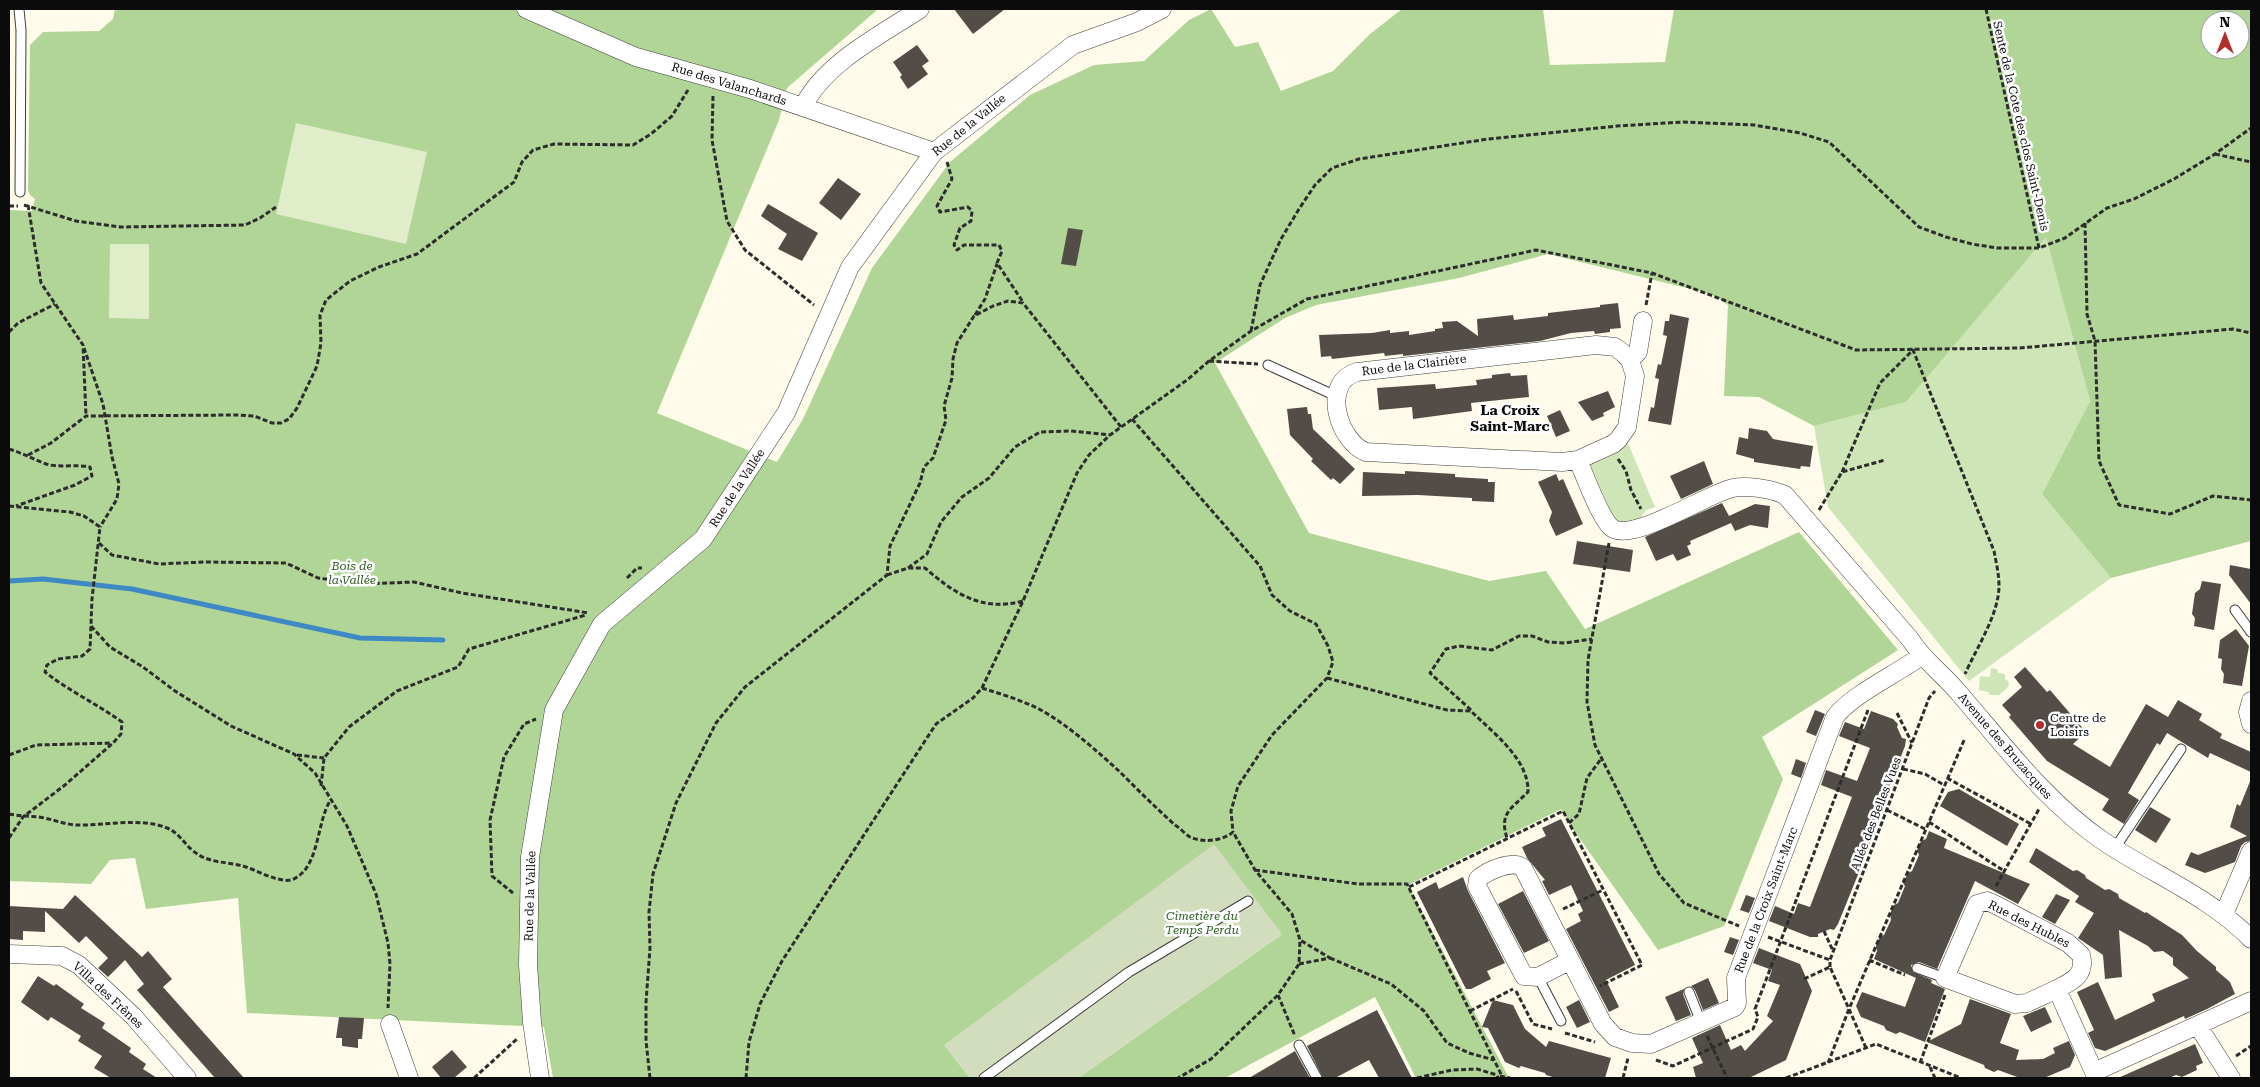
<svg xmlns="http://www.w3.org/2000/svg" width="2260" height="1087" font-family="'Roboto Serif',serif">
	<rect width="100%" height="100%" fill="#fefbea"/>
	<path fill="#cde5b7" d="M2046,236L2090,401L2042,494L2111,578L1969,681L1828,507L1814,426L1906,402Z
		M1627,441L1655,507L1646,510L1639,520L1621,524L1613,519L1591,472V464Z
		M1991,668L1997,669L1998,673L2005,674V679L2009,682L2008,687L1999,695H1990L1988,692L1979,690L1980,676L1990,677Z"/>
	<path fill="#b1d597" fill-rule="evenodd" d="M115,9H875L877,10L787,88L779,120L657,413L777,462L803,419L872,268L950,162L1030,95L1094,65L1144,61L1189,20L1211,9L1235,47L1258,42L1281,91L1333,71L1370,34L1402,9H1543L1550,65L1665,62L1674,9H2251V541L2111,578L2042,494L2090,401L2046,237L1906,402L1814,426L1759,397L1724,396L1728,305L1711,294L1548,254L1459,278L1316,305L1285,318L1215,363L1309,533L1489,581L1546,571L1585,629L1799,532L1898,650L1762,737L1783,779L1724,926L1658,950L1569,823L1561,809L1408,885L1509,1078H1416L1375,997L1225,1078H1078L1281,935L945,1046L970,1078H553L544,1027L247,1013L238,898L146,909L135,858L110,860L91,884L9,881V210L32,211L35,199L30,195L28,190L30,45L43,32L99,31L113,19ZM2210,20H2240V50H2210Z"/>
	<path fill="#d2ddbe" d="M1214,844L1282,934L1078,1078H970L944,1045Z"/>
	<path fill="#dfedc8" d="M296,123L427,152L406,244L276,214Z
		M110,244H149V319L109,318Z"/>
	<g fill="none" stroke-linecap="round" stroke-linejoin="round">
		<path stroke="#3e89c3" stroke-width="5" d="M9,581L43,579L132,589L360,638L443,640"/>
	</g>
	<path fill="#534d48" d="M954,9H1005L973,34Z
		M917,45L929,61L922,66L928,74L908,89L900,77L902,75L893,62Z
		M838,178L861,194L841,220L819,203Z
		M768,204L818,233L802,261L778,249L787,234L761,216Z
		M1068,228L1083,230L1076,266L1061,264Z
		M1618,303L1621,328L1610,329V332L1595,334L1594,331L1571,333L1540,341L1403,356V354L1385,356L1384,353L1332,359L1331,356L1321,357L1319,335L1372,333L1390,330V333L1409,331V335L1435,331V329L1443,328L1442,322L1457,321L1478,336L1477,319L1513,315L1514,320L1548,316V313L1600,307V305Z
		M1670,314L1689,318L1671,425L1648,421L1651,407L1654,408L1659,379L1655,378L1658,364L1661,365L1667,336L1663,335L1665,321H1669Z
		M1510,373L1511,376L1527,375L1529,397L1471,403L1472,411L1413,419L1412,407L1379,410L1377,388L1435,384L1436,389L1477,385L1476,380L1492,378V375Z
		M1608,391L1615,407L1603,413L1604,416L1592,421L1578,402Z
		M1307,407L1308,414H1311L1313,429L1355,469L1340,484L1333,478L1331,480L1311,461L1313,459L1290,435L1287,409Z
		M1560,410L1570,431L1556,437L1547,416Z
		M1749,428L1767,431L1773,439L1813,446L1810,467L1801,466L1800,469L1754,462V459L1736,454L1739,437L1748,439Z
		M1704,461L1713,484L1681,499L1670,476Z
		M1405,471L1455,474V477L1488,479V482H1495L1494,502L1472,501V498L1418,495L1362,496L1363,472L1405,474Z
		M1556,474L1559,481L1563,479L1583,524L1556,536L1549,521L1552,512L1538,482Z
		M1722,503L1729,516L1755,504L1770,506L1768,528L1750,525L1735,531L1731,523L1690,541L1691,544L1687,546L1691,555L1677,561L1673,554L1656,561L1645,537Z
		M1577,541L1633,550L1630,572L1573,564Z
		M2230,565L2251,569V604L2229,575Z
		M2202,581L2221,584L2214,630L2194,626L2195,618L2192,614L2195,593L2200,589Z
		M2236,629L2249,646L2242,686L2223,683L2224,674L2221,669L2222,659L2218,658L2220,640Z
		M2025,667L2047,692L2050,690L2086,732L2073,744L2110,767L2146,704L2168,717L2178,700L2202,714L2199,720L2222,734L2220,738L2251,752V772L2210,753L2208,758L2167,733L2160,745L2157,743L2128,793L2139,800L2124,824L2102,810L2109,799L2047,761L2009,717L2011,715L2002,705L2022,687L2014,677Z
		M1815,710L1825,714L1816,736L1806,732Z
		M1871,711L1893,719L1898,724L1897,727L1902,738L1906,739L1905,746L1895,772L1897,777L1892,779L1884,802L1885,807L1879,811V822L1876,824L1868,850L1838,924L1834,930L1830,929L1818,934V937H1810L1769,921L1775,906L1794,914L1798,903L1810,907L1852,797L1821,785L1826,770L1857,781L1870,748L1839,736L1845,722L1864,729Z
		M1796,759L1806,763L1801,778L1791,774Z
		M2251,779V841L2245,842L2241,846L2235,862L2211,871L2205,873L2185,865L2191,852L2198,855L2247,836L2230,827L2237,804L2240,806Z
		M1959,789L2019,824L2007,846L1940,806L1948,792Z
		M2150,807L2171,819L2156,843L2135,830Z
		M1561,819L1635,965L1606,980L1619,1007L1609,1012L1566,929L1581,921L1578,914L1583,911L1571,885L1549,895L1542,881L1545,880L1527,858L1522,847L1546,836L1542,828Z
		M1929,831L1947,839L1944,848L2030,884L2018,904L1975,881L1937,969L1919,962L1911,965L1913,972L1932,980L1931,983L1945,989L1925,1042L1900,1032L1896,1034L1886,1030L1884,1026L1861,1017L1856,1006L1862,992L1905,1007L1916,978L1874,959L1877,951L1876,946L1880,936L1884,935L1891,920L1890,914L1894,905L1898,903L1905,886L1903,883L1908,873L1912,871L1919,855L1917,850L1921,841L1926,839Z
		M2036,848L2073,871L2077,870L2085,875L2086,878L2105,890L2109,889L2118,894L2119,898L2145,913L2146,912L2182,935L2197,951L2216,967V970L2230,982L2235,994L2207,1009L2185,1019L2184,1016L2105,1051L2095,1048L2088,1033L2094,1030L2077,992L2098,982L2115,1020L2155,1001L2152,994L2189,978L2173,965V958L2163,951L2154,952L2148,946L2119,930L2122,977L2105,979L2103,955L2078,938L2094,913L2075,902L2079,896L2029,862Z
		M1463,877L1468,891L1505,963L1487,971L1491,979L1471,989H1466L1417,892L1436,882L1439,889Z
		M1523,891L1549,941L1524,953L1498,904Z
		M2056,894L2070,900L2055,924L2042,917Z
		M75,895L142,957L148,951L172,979L163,987L244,1078H215L137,990L144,984L125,960L108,977L98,968L108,958L86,936L79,943L45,911V932L23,931V940L9,939V906L63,909Z
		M1746,895L1755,898L1749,913L1740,910Z
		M1730,937L1739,940L1733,955L1724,952Z
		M1759,948L1800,964L1812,991L1786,1060L1749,1078H1696L1693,1067L1703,1063L1692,1038L1720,1025L1731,1050L1741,1045L1745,1051L1773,1021L1767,1016L1780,985L1768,981L1772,970L1753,963Z
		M38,976L54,986L56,984L84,1004L81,1008L105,1023L102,1028L131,1048L129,1052L146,1064L143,1069L157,1078H111L94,1068L102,1056L78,1041L81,1036L51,1017L48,1021L21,1002Z
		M1708,978L1719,1003L1703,1010L1695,990L1691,986Z
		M1684,989L1683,994L1691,1015L1676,1021L1665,997Z
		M1970,999L2011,1014L2000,1043L2019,1050L2016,1060L2043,1059L2055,1053L2053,1048L2069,1041L2075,1055L2070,1067L2044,1078H2020L1998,1070L1994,1072L1985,1068L1984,1065L1927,1042L1961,1024Z
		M1493,1000L1513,1005L1525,1029L1546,1047L1549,1041L1611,1058L1605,1078H1556L1546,1075L1545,1073L1521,1066L1519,1068L1505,1062L1488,1028L1482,1027Z
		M1579,1000L1590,1022L1577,1028L1566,1007Z
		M2045,1007L2052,1022L2031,1032L2023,1016Z
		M1377,1010L1412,1078H1379L1369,1060L1335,1078H1323L1307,1046Z
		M339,1017L364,1018L362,1039H358V1048L342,1046V1038H336Z
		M2195,1044L2203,1063L2196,1066L2197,1070L2182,1077L2176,1075L2169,1078H2118Z
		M452,1050L467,1067L454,1078H441L432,1067Z
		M1295,1051L1310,1078H1249L1278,1061Z"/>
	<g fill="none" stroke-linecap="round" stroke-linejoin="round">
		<g stroke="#3e3e3e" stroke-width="11">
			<path id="service" d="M19,9L21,30L20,192
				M1268,365L1336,396
				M2235,610L2251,632
				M2115,848L2181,749
				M1917,968L1945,978
				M1538,977L1561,1021
				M1689,992L1701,1022
				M1299,1045L1317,1078
				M984,1078L1129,972L1248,901"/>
		</g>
		<g stroke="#3e3e3e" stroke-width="19">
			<path id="minor" d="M526,9L636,57L750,89L934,152
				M803,107C824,63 881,35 920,9
				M1596,345L1615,347L1623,353L1630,360L1635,376L1627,427L1618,440L1613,444L1578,460L1562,462L1366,452C1339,442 1320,383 1357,372Z
				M1630,360L1638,352L1643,321
				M1578,460C1584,474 1601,520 1612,528C1633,543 1708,493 1733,488C1748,485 1771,489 1785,495L1910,639C1924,661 1942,673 1958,692C2004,745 2045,801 2103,841C2152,874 2209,896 2251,939
				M2251,701L2248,712L2251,724
				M2224,914L2251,851
				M9,954L62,956L79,965L134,1017L187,1078
				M1569,961L1538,977L1524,976L1477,886L1478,879C1487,871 1513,859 1523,868L1603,1024L1615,1037L1632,1043L1651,1044L1735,1007L1737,1003L1736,978L1835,717C1851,695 1897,674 1921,656
				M2057,989L2027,1003L2015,1004L1945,978L1977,904L1987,901L1996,905L2068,943L2081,955C2086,975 2073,981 2057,989L2094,1072
				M390,1024L409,1078
				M2198,1026L2231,1078
				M540,1078L532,1022L528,965L530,857L554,710L602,624L703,539L786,413L850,267L934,152L1073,45L1137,22L1162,9
				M2097,1078L2094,1072L2251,1001"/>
		</g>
		<path stroke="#2d2d2d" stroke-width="3" stroke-dasharray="5 2.5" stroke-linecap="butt" d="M1986,9L2039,248
			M713,96L712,140L727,221L745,250L814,305
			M2215,154L2251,162
			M947,162L952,179L937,206L940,212L968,207L972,211L971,221L960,228L954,245L957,250L964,245H999L1002,251L997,263L1023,302
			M24,205L76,221L120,227L245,225L260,218L276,207
			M28,205L41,283L83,345L86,416
			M9,206H18
			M2085,223L2087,314L2095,341L2099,461L2119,505L2170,514L2213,496L2251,500
			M1646,305L1652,273
			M975,315L985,299L997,264
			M1251,331L1260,285L1281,239L1299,209L1315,185L1332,168L1359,159L1488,139L1617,126L1683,122L1754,125L1800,133L1829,142L1919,227L1946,237L1972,244L1997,248H2039L2065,238L2107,208L2134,199L2174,179L2215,154L2251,128
			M9,332L18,323L55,304
			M84,348L103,404L112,457L119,484L117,499L100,527
			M1209,361L1258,364
			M1132,419L1260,566L1272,595L1290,611L1316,624L1328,646L1333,662L1327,678L1272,735L1238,786L1231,811L1233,832
			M9,449C22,453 33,459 46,464C58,468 77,464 90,467L92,476L75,485L16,506
			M28,455L51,443L86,416L237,415L254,416L272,423H281L289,419L297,408L317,366L321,343L320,315L326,300L350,281L379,267L417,254L514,182L522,162L533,150L554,144L633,145L651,134L672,116L688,90
			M1618,459L1626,471L1631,490L1641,509
			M1842,472L1880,383L1913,350L1994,551C1996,562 1999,574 1999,586C1999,614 1976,649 1965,674
			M9,506L70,512L84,516L100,527L92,599L90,649L82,656L58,659L47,665L45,672C69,691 97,704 122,722L121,734L113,743L65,785L23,817L9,838
			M1819,510L1842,472L1885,460
			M99,543L112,555L159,564L205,562L286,563L318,578L361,584L414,582L462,593L589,613
			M1609,543L1588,660L1587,702L1595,745L1659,874L1684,903L1739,926
			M908,568L927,554L941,522L962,497L989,478L1015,447L1040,432L1070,431L1110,435
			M887,575L908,568H925C955,594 982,612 1023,601
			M627,578L637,568H642
			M91,626L110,647L143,667L175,691L231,726L294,754L315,773L347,826L376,894L388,943L390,964L388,1008
			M1327,678L1447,710L1471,711C1493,733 1529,759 1528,792C1511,809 1499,813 1507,838
			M982,688C1001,694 1021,700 1039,709C1067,724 1097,751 1120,772C1138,790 1156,808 1175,825C1180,828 1185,834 1190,837C1203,843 1223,841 1233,832L1255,870L1292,914L1300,940L1299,964L1278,995L1211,1059L1178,1078
			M1471,710L1430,673L1446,649L1459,646L1492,650L1519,636H1532L1548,642L1565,643L1592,639
			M1897,713L1912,743
			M9,755L36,745L112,743
			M297,755L324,758
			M1903,769L1925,774L1944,785
			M1947,778L2031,824
			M321,786L324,758L349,727L397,691L458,667L469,649L586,615
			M1887,810L1925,829
			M9,814C19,816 29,816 39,817C52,819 63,824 76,825C103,826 142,817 167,828C180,833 185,846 196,853C209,863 228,862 243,866C256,870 269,878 283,880C288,881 293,880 297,877C319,864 317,822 330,801
			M1929,822L2004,871
			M1569,823L1579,814L1587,778L1601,759
			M1255,870L1358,884H1407L1502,1076
			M1996,886L2039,809
			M1409,887L1563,811L1642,965L1600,986
			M513,893L492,876L490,820L504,757L524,724L536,719
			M1563,909L1603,890
			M1824,931L1833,951
			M1768,937L1830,960
			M1330,958L1391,984L1424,1011L1447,1043L1469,1053L1494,1060
			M1869,960L1905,975
			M1299,964L1330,958L1300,940
			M1830,967V960L1929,698L1935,691
			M1804,979L1830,967L1849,1009L1828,1063
			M1516,991L1533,1024L1552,1029
			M1278,995L1295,1036
			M1470,1011L1513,989
			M1565,1033L1595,1042
			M1707,1036L1727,1078
			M1866,1048L1849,1009L1965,738
			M2236,1056L2251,1046
			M1656,1060L1673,1066L1753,1029L1758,1017L1755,1009L1868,710
			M1920,1063L1945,995
			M1930,1067L1935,1078
			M1500,1076L1510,1078
			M474,1078L517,1039
			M650,1078L646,1041V1002L650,948L649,912L653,874L676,803L716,723L745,687L887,575L890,546L920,483L924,467L933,458L946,420L944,406L952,378L953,359L957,343L974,316L993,306L1008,301L1023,303L1121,427
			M746,1078L749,1042L760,1004L782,961L936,724L973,698L982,688L1023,601L1077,473L1089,455L1110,435L1187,380L1209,361L1251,331L1307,299L1536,250L1652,273L1856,350L2020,348L2233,329L2251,333
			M1417,1078L1452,1070L1477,1069L1497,1075L1498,1078
			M1623,1078L1628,1058
			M1786,1078L1876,1044L1961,1078"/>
		<use href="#service" stroke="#fff" stroke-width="9"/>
		<use href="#minor" stroke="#fff" stroke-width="18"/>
	</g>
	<circle fill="#b12d2e" stroke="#fff" stroke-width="2" cx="2040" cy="725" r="5"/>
	<g text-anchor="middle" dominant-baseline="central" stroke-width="5" stroke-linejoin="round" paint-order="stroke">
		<g font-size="12" fill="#0b0b0b" stroke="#fff">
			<text transform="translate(729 84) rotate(17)">Rue des Valanchards</text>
			<text transform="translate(969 125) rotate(-39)">Rue de la Vallée</text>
			<text transform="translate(2021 126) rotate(77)">Sente de la Cote des clos Saint-Denis</text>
			<text transform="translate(1414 365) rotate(-7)">Rue de la Clairière</text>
			<text transform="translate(737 488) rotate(-57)">Rue de la Vallée</text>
			<text transform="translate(2005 746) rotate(49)">Avenue des Bruzacques</text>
			<text transform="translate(1876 814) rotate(-69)">Allée des Belles Vues</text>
			<text transform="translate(530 896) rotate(-88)">Rue de la Vallée</text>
			<text transform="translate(1766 900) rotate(-69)">Rue de la Croix Saint-Marc</text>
			<text transform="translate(2029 924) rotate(27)">Rue des Hubles</text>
			<text transform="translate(108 995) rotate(43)">Villa des Frênes</text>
		</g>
		<g font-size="12" font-style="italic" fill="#2b5d20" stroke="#fff">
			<text x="352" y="566">Bois de<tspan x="352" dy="14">la Vallée</tspan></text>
			<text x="1202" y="916">Cimetière du<tspan x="1202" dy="14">Temps Perdu</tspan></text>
		</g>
		<g font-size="12" fill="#0b0b0b" stroke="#fff" text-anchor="start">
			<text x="2050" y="718">Centre de<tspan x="2050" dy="14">Loisirs</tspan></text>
		</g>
		<g font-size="14" font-weight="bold" fill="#0b0b0b" stroke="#fff">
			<text x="1510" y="410">La Croix<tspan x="1510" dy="16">Saint-Marc</tspan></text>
		</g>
	</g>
	<rect width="2260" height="1087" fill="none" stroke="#0b0b0b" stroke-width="20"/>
	<g transform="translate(2225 35)"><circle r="24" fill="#ffffff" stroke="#9d9d9d"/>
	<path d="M0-4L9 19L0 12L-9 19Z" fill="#b12d2e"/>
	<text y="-8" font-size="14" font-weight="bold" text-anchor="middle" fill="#0b0b0b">N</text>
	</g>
</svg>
